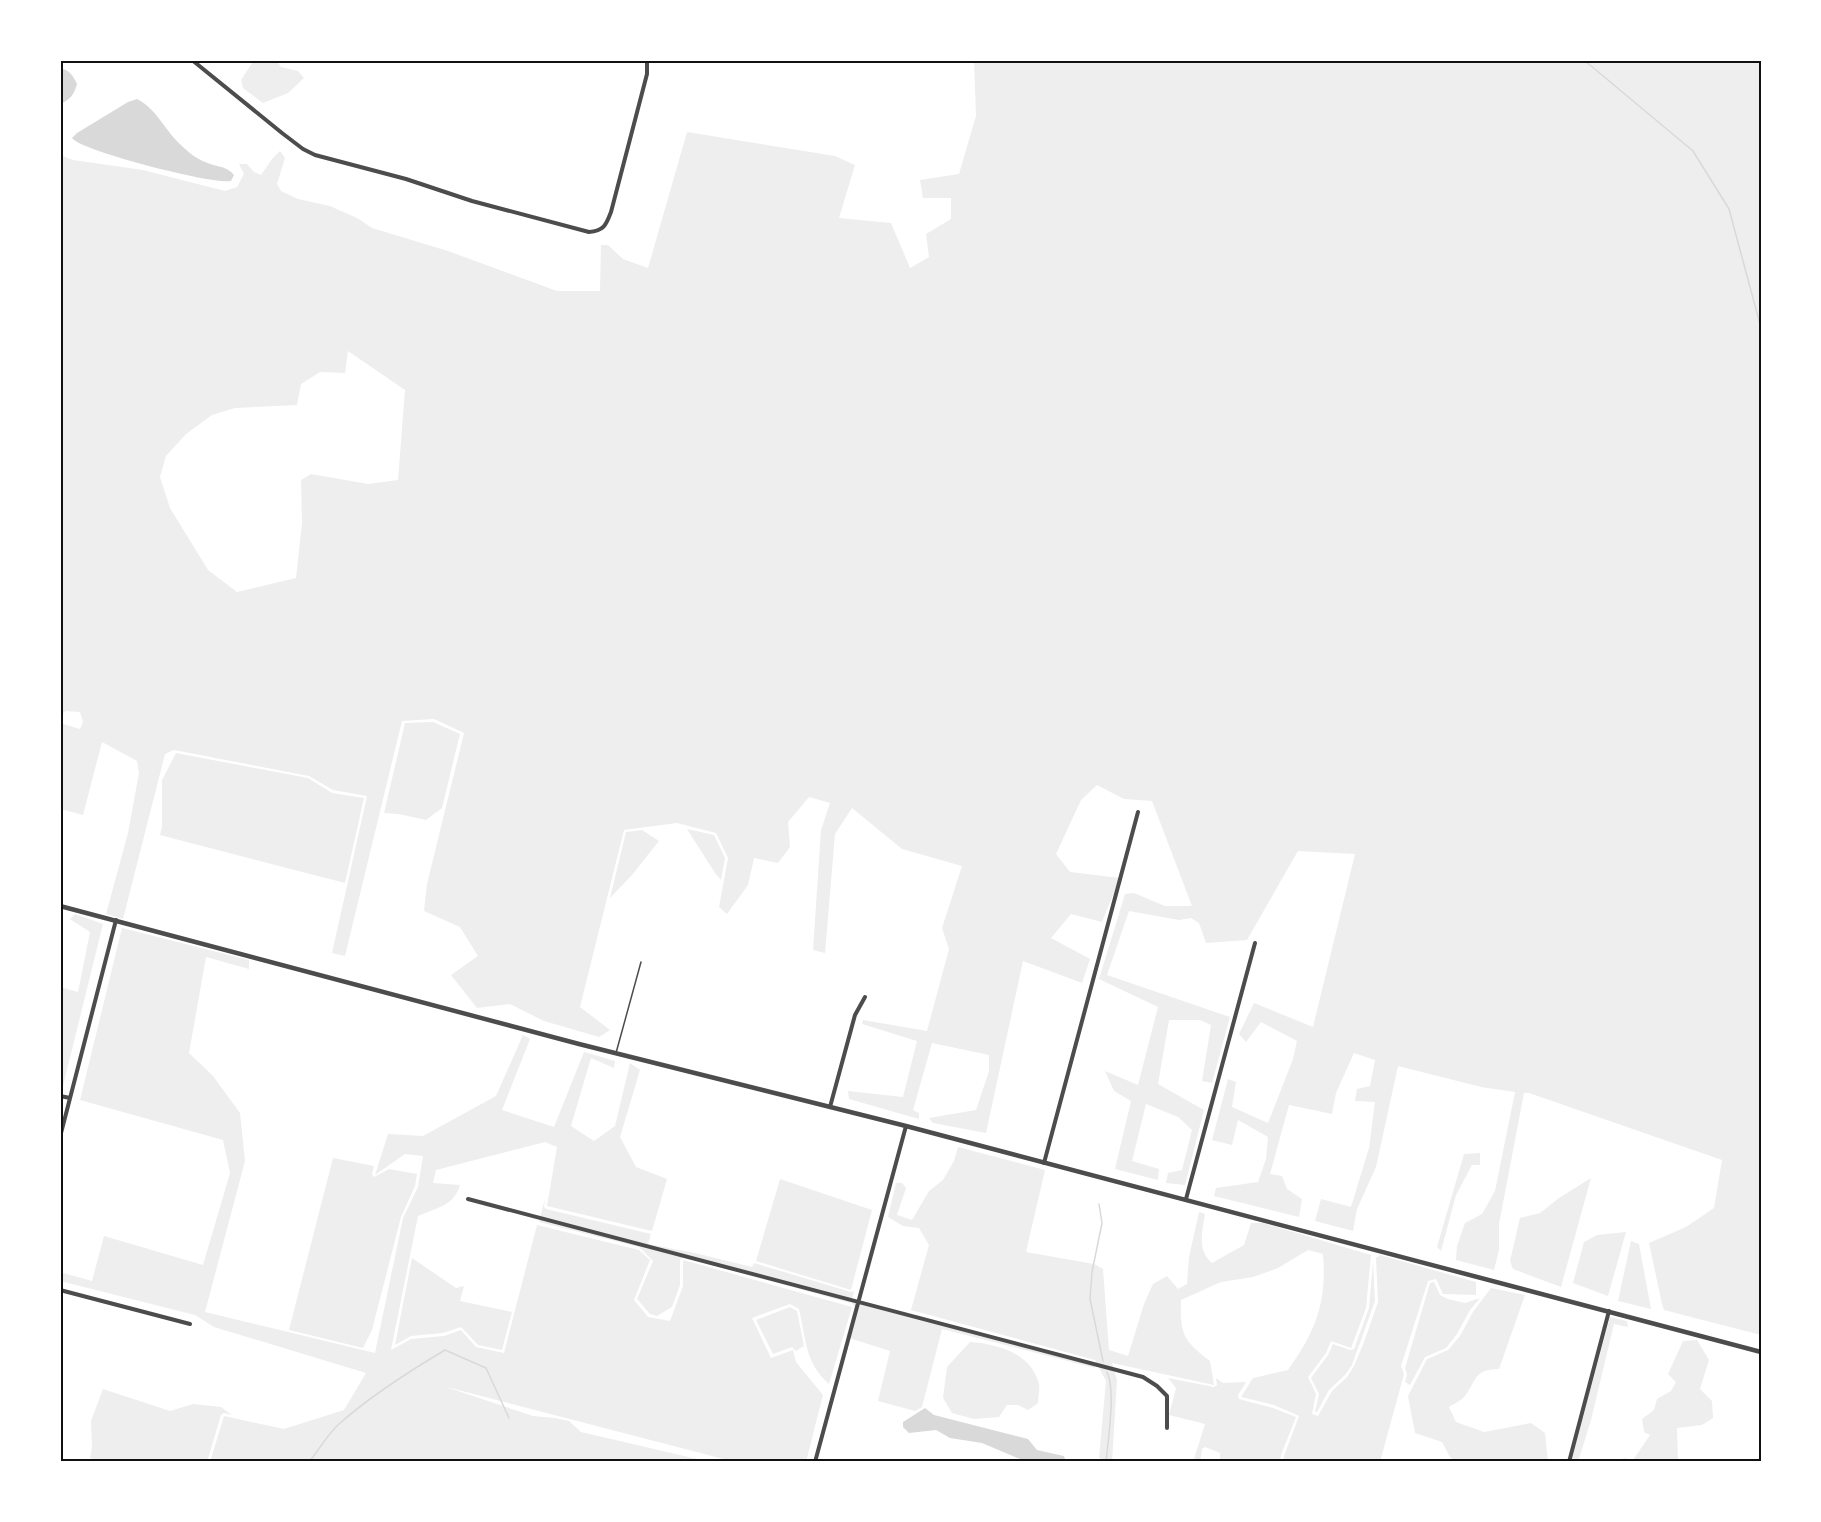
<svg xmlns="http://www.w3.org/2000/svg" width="1821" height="1522" font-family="'Noto Sans',sans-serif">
	<rect width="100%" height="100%" fill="#fff"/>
	<path fill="#eee" fill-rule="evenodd" d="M254,60H276L281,67L298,71L304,78L288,93L263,103L243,88L241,80Z
		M974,60H1761V1335L1664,1310L1662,1304L1649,1243L1686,1227L1714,1208L1722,1160L1529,1093H1524L1499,1224V1250L1494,1270L1456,1260L1457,1246L1465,1223L1482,1214L1495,1191L1515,1092L1481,1087L1398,1066L1376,1167L1357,1209L1353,1231L1315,1221L1321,1199L1351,1207L1369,1148L1375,1102L1355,1101L1357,1089L1370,1086L1375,1060L1354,1053L1336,1093L1332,1114L1289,1105L1270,1174L1282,1176L1287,1189L1302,1199L1299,1217L1214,1196L1216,1188L1258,1182L1266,1159L1268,1137L1238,1120L1232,1145L1212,1140L1228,1079L1236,1082L1232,1107L1268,1123L1293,1059L1297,1041L1261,1022L1246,1042L1239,1034L1254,1003L1313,1027L1355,854L1298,851L1247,940L1206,943L1199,923L1191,918L1179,920L1129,911L1107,975L1230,1017L1212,1083L1202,1081L1211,1025L1200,1020H1169L1158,1084L1204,1110L1185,1185L1166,1183L1168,1173L1182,1170L1192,1130L1178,1117L1146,1104L1132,1161L1159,1169L1158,1180L1115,1169L1131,1101L1114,1091L1105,1071L1138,1085L1158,1007L1099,979L1125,894L1134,893L1165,906H1192L1152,801L1124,799L1097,785L1081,800L1056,854L1070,872L1120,878L1102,922L1071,914L1051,938L1090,959L1082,983L1023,961L986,1133L933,1123L929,1118L976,1110L989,1071V1055L932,1043L913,1110L919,1113V1119L849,1099L848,1091L903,1097L917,1041L862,1024L863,1020L927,1031L949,949L942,928L962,866L902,849L852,808L835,834L825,953L813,950L821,830L830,803L809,797L788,822L790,847L778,863L754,858L748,885L727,914L719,907L728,858L716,833L677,823L624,830L580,1007L610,1030L599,1037L544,1021L510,1004L477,1008L451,975L478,956L460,927L424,911L427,884L464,733L434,719L402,721L345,956L332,953L367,796L333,790L309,776L174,750L165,754L123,919L106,914L128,833L139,773L137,761L102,742L83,815L60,809V723L80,729L83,722L80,712L66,711L60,715V155L73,160L143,170L225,191L237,187L244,174L239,164H247L254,172L261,175L272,159L280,151L285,158L277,184L281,191L298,199L330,206L359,219L372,228L448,251L557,291H600L601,245H608L623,259L648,268L687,132L835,156L855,165L839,218L891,223L910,268L929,257L926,234L951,219V198H923L920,180L959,174L976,116ZM348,351L405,390L398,480L368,484L311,474L301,480L302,523L296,578L237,592L208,570L170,508L160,477L166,456L186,434L212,415L235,408L297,405L301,384L320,372L345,373Z
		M433,722L460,734L442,808L426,820L399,814L384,813L405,723Z
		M176,753L308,778L332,793L364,798L345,883L160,835L162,827V780Z
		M687,829L714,835L725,858L721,880L715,873Z
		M642,830L659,841L632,875L610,898L626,832Z
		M75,914L103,924L62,1090H60V987L78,992L90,932L70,919Z
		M122,928L249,960V969L206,957L189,1053L213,1076L240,1113L245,1161L205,1312L375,1353L403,1218L418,1187L423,1156L405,1154L375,1175L388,1134L423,1136L496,1096L523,1035L530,1039L502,1110L554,1127L584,1052L615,1061L614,1068L591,1058L571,1126L594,1141L615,1126L630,1063L640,1070L620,1137L636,1167L667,1179L652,1231L547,1206L557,1147L545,1142L436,1170L433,1183L460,1185C454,1206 436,1208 418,1216L391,1350L411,1339L444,1336L461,1330L476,1347L504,1353L537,1225L639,1250L650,1260L634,1300L648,1317L670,1321L683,1286V1260L852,1307L829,1384C805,1363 806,1339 799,1309L790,1304L752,1318L771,1358L793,1350L796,1362L823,1395L806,1462H735L443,1386L533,1416L555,1418L569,1421L581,1432L710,1462H210L224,1416L284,1429L344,1410L366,1373L214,1327L195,1315L60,1281V1272L92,1281L104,1236L203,1265L230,1173L223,1140L80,1100Z
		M958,1147L1045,1170L1026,1252L1094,1264L1103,1269L1109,1350L1128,1356L1144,1304L1153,1284L1167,1276L1178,1289L1187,1284L1189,1257L1199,1212L1205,1214C1202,1232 1197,1250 1212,1263L1244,1245L1251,1223H1263L1371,1255L1366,1308L1351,1348L1331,1341L1326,1353L1308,1377L1316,1394L1312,1414L1318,1416L1332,1391L1347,1377L1354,1366L1364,1342L1378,1302L1376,1258L1380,1255L1476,1282V1295L1443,1294L1436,1279L1428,1281L1401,1366L1404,1374L1380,1462H1283L1284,1456L1299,1416L1274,1405L1241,1397L1253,1378L1288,1370C1316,1331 1327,1302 1323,1254L1308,1250L1278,1268L1253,1277L1221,1282L1181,1300C1180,1334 1183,1340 1210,1361L1214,1385L1112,1363L1117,1380L1112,1462L1099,1458L1106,1381L1095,1360L911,1310L929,1245L919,1228L903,1226L888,1217L896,1183H902L906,1188L897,1215L912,1220L929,1191L943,1180L954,1161Z
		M1480,1153V1165H1472L1456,1195L1441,1251L1437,1247L1464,1154Z
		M333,1158L374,1166L372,1174L374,1177L389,1169L417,1174L415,1186L401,1217L372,1330L363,1348L289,1330Z
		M1591,1178L1561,1287L1513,1269L1510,1261L1520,1218L1540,1213L1559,1198Z
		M780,1179L872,1210L851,1290L756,1261Z
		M545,1199L544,1207L546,1209L651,1234L648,1244L695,1253L752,1267L754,1263L851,1292L854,1291L855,1286L852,1300L915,1318L916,1315L1093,1363L1095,1368L942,1329L922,1407L915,1411L878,1401L890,1351L846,1337L855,1307L851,1302L850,1303L683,1257L680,1260V1285L672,1307L657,1316L650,1314L637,1299L653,1261L639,1247L539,1222Z
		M1626,1232L1608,1296L1573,1283L1584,1242L1597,1235Z
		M1631,1241L1639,1244L1651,1309L1618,1301Z
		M412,1258L456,1288L464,1286L460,1301L512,1312L502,1350L478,1345L461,1327L443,1333L411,1336L395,1345Z
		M1373,1262L1375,1301L1352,1365L1345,1375L1329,1390L1317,1412H1315L1319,1394L1311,1378L1328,1355L1333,1344L1350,1350L1354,1349L1369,1308Z
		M1434,1282L1440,1295L1448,1299L1465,1303L1480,1298L1470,1310L1457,1334L1446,1348L1425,1357L1410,1385L1405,1382L1407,1375L1405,1368L1430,1283Z
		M1491,1288L1525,1295L1499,1369C1471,1369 1477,1384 1462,1399C1458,1402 1452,1405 1449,1407L1456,1422L1484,1432L1531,1423L1545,1433L1548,1462H1457L1450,1457L1442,1442L1415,1433L1408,1396L1427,1359L1448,1350L1460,1336L1473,1312Z
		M790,1307L797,1311L804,1346L796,1351L792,1347L773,1354L756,1320Z
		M1610,1317L1627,1321L1628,1327L1614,1324L1591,1420L1578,1462H1571Z
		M1697,1340L1709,1360L1700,1389L1712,1401L1713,1418L1702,1425L1677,1428L1678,1462H1618L1624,1458L1633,1460L1650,1435L1644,1432L1642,1419L1654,1410L1657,1399L1671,1391L1676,1382L1668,1374L1683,1341Z
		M970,1342C998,1344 1031,1353 1039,1384C1040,1389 1038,1397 1038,1403L1028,1410L1018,1405H1007L999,1417L974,1419L952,1413L943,1398L947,1367Z
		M1168,1378L1214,1387L1217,1385L1216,1378L1223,1383L1246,1382L1238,1395L1239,1399L1273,1408L1296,1417L1281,1455L1280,1462H1220V1453L1205,1447L1202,1449L1200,1462H1193L1205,1424L1169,1415L1176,1388Z
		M103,1389L170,1411L193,1404L221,1407L232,1415L224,1413L221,1415L207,1462H105L90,1458L92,1447L91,1421Z"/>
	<path fill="#d9d9d9" d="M60,68C70,70 73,76 77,84C74,95 70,100 60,104Z
		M137,99C157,109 165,131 182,146C188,152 197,159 205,162C215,167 226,165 234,175L231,181C214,185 81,151 72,138L77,133L128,102Z
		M925,1408L934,1415L1028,1439L1037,1450L1064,1456L1066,1462H1027L982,1443L950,1438L936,1430L909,1433L903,1427V1422Z"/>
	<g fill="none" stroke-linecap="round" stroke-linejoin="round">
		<path stroke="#d9d9d9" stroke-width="1.5" d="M1584,60L1693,151L1729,209L1761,328
			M1099,1204L1102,1223L1092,1272L1090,1299L1103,1361
			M309,1462C319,1450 327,1435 338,1425C370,1396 408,1372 445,1350L486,1368L509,1418
			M1106,1462C1108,1440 1116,1390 1107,1372"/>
		<path stroke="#4c4c4c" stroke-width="1.5" d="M616,1053L641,962"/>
		<path stroke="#4c4c4c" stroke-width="4" d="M192,60L282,133L303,149L315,155L406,179L472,201L589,232C604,231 606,225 611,212L647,74V60
			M60,1096L70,1098
			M830,1107L855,1015L865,997
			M60,1137L116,920
			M1044,1163L1138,812
			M468,1199L1143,1377L1157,1386L1167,1396V1428
			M1186,1199L1255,943
			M60,1290L190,1324
			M815,1462L906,1126
			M1569,1462L1609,1311"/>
		<path stroke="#4c4c4c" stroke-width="4.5" d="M60,906L579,1044L906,1126L1761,1352"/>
	</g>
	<rect width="1821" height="1522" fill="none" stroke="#ffffff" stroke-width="123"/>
	<rect x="62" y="62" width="1698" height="1398" fill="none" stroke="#111" stroke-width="2"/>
</svg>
